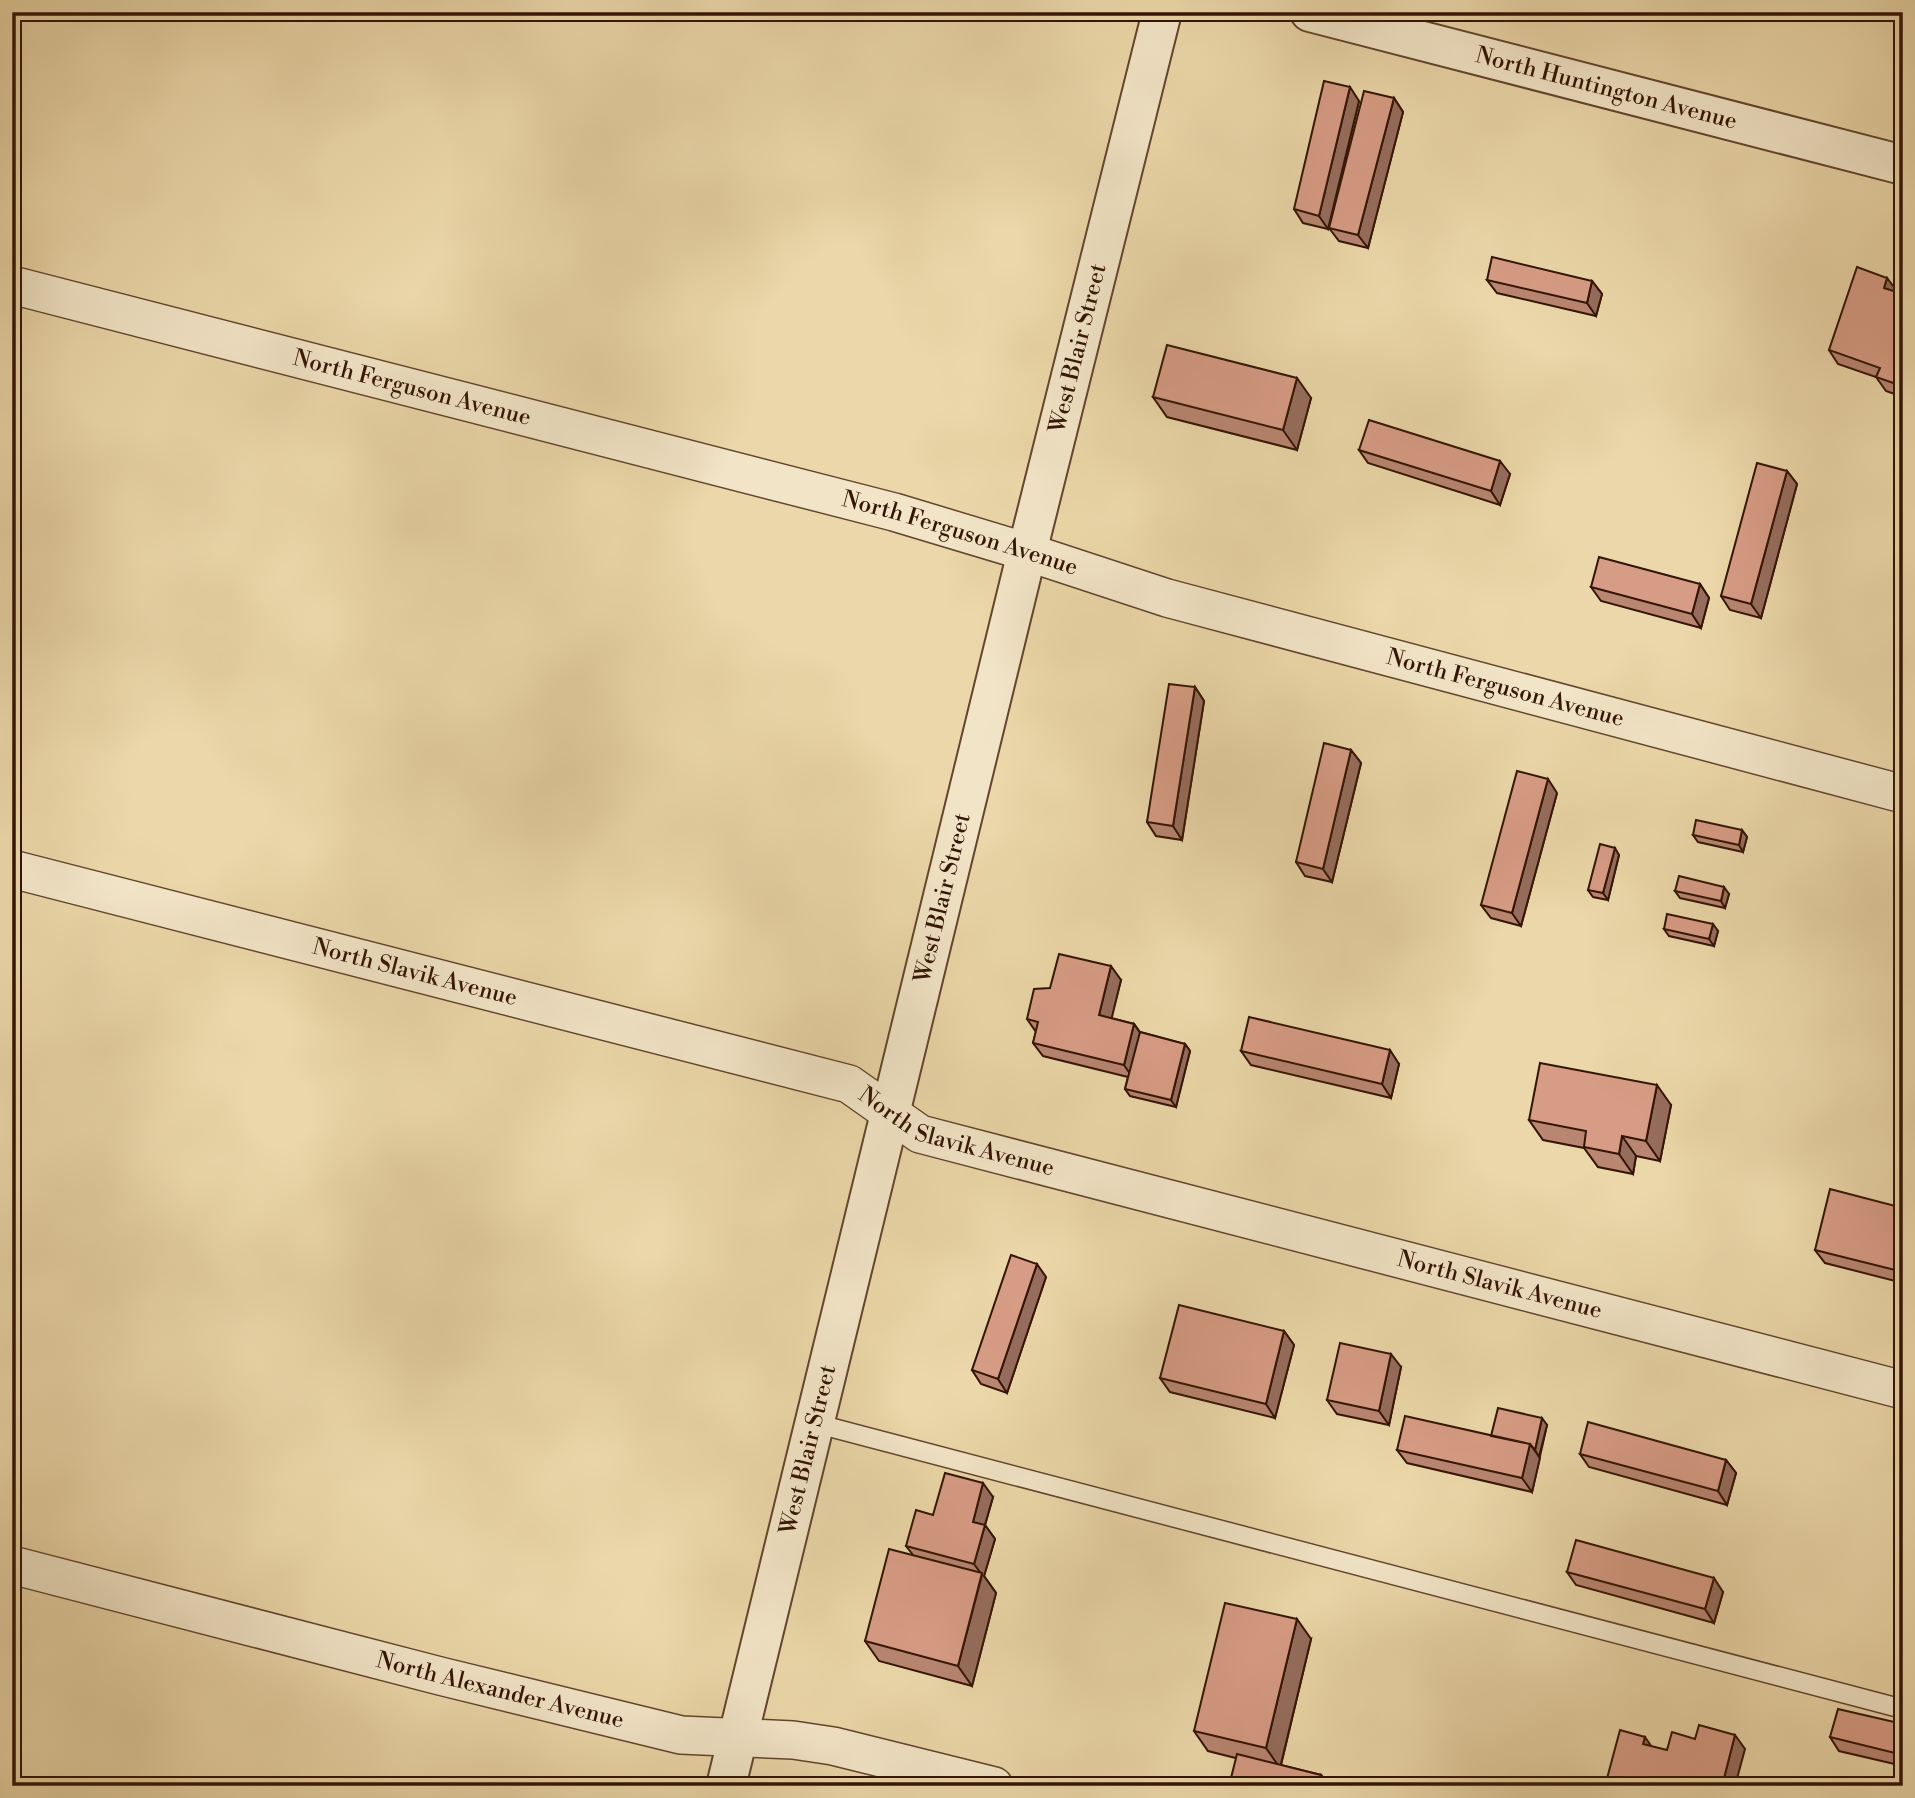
<svg xmlns="http://www.w3.org/2000/svg" width="1915" height="1798" font-family="'Libre Bodoni',serif">
	<rect width="100%" height="100%" fill="#ebd7a9"/>
	<filter id="stains"><feTurbulence type="fractalNoise" baseFrequency=".00286" numOctaves="4"/><feColorMatrix values="0 0 0 0 .2 0 0 0 0 .09 0 0 0 0 .02 0 0 0 .5 -.17"/></filter>
	<radialGradient id="worn" r=".72"><stop offset=".6" stop-color="#630" stop-opacity="0"/><stop offset="1" stop-color="#630" stop-opacity=".3"/></radialGradient>
	<g fill="none" stroke-linecap="round" stroke-linejoin="round">
		<g stroke="#62452d" stroke-width="21">
			<path id="service" d="M814,1423L1903,1709"/>
		</g>
		<g stroke="#62452d" stroke-width="40">
			<g id="minor">
				<path id="s1" d="M12,285L894,512L1027,552L1167,598L1903,794"/>
				<path id="s2" d="M12,869L849,1084L920,1134L1903,1390"/>
				<path id="s3" d="M12,1565L440,1676L681,1735L793,1740L833,1746L994,1786"/>
			</g>
		</g>
		<g stroke="#62452d" stroke-width="42">
			<g id="tertiary">
				<path id="s4" d="M1310,12L1903,165"/>
				<path id="s5" d="M726,1786L1027,552L1162,12"/>
			</g>
		</g>
		<use href="#service" stroke="#f2e5c7" stroke-width="18"/>
		<use href="#minor" stroke="#f2e5c7" stroke-width="37"/>
		<use href="#tertiary" stroke="#f2e5c7" stroke-width="38"/>
	</g>
	<path fill="#b98672" stroke="#341404" stroke-width="2" d="M1394,98L1403,112L1368,248L1339,241L1329,228Z
		M1359,101L1328,229L1303,223L1294,209Z
		M1887,278L1896,292L1903,294V397L1886,391L1876,377L1838,364L1829,350Z
		M1487,280L1592,281L1602,294L1596,316L1497,293Z
		M1153,397L1311,398L1297,450L1167,417Z
		M1359,450L1510,474L1500,505L1368,463Z
		M1787,471L1797,484L1761,618L1730,610L1721,596Z
		M1700,584L1709,598L1701,628L1601,601L1591,587Z
		M1195,687L1204,701L1182,840L1156,836L1147,822Z
		M1351,750L1361,763L1332,882L1305,876L1296,862Z
		M1557,793L1521,926L1491,918L1481,905Z
		M1742,830L1747,837L1743,852L1698,842L1693,835Z
		M1619,855L1608,900L1593,897L1588,890Z
		M1675,891L1729,894L1725,908L1680,898Z
		M1664,929L1718,931L1714,946L1669,936Z
		M1121,980L1111,1018L1134,1024L1140,1032L1185,1044L1190,1051L1176,1107L1130,1096L1125,1089L1128,1077L1043,1056L1033,1043L1036,1032L1027,1019L1050,988Z
		M1241,1051L1399,1064L1391,1098L1251,1065Z
		M1671,1105L1660,1161L1636,1156L1633,1174L1598,1167L1584,1148L1543,1140L1529,1120Z
		M1903,1208V1283L1825,1263L1815,1250Z
		M1046,1277L1007,1393L981,1384L972,1370Z
		M1284,1331L1294,1345L1275,1418L1170,1392L1160,1378Z
		M1401,1367L1389,1425L1337,1414L1327,1400Z
		M1547,1425L1532,1492L1407,1463L1397,1450L1491,1436Z
		M1580,1454L1726,1460L1736,1473L1727,1505L1589,1467Z
		M993,1497L985,1525L995,1539L984,1576L996,1593L972,1686L879,1661L865,1641L913,1555L906,1546L933,1515Z
		M1567,1572L1723,1592L1714,1623L1576,1585Z
		M1311,1639L1281,1765L1321,1775L1326,1781L1208,1751L1194,1731Z
		M1903,1724V1766L1839,1751L1830,1737Z"/>
	<path fill="#966d5d" stroke="#341404" stroke-width="2" d="M1350,87L1359,101L1328,229L1319,216Z
		M1394,98L1403,112L1368,248L1358,235Z
		M1887,278L1897,291L1893,302L1884,288Z
		M1592,281L1602,294L1596,316L1587,303Z
		M1903,298V331L1896,320Z
		M1903,375V391L1899,385Z
		M1297,378L1311,398L1297,450L1283,430Z
		M1500,461L1510,474L1500,505L1491,491Z
		M1787,471L1797,484L1761,618L1751,604Z
		M1700,584L1709,598L1701,628L1692,614Z
		M1195,687L1204,701L1182,840L1173,826Z
		M1351,750L1361,763L1332,882L1323,869Z
		M1548,779L1557,793L1521,926L1512,913Z
		M1742,830L1747,837L1743,852L1739,845Z
		M1615,848L1619,855L1608,900L1603,893Z
		M1724,887L1729,894L1725,908L1721,901Z
		M1713,924L1718,931L1714,946L1709,939Z
		M1111,966L1121,980L1109,1029L1099,1015Z
		M1134,1024L1143,1037L1133,1078L1124,1065Z
		M1185,1044L1190,1051L1176,1107L1171,1100Z
		M1390,1050L1399,1064L1391,1098L1382,1084Z
		M1657,1085L1671,1105L1660,1161L1646,1141Z
		M1622,1136L1636,1156L1633,1174L1619,1154Z
		M1037,1264L1046,1277L1007,1393L998,1379Z
		M1284,1331L1294,1345L1275,1418L1266,1404Z
		M1391,1354L1401,1367L1389,1425L1379,1411Z
		M1542,1418L1547,1425L1539,1457L1535,1450Z
		M1530,1444L1540,1458L1532,1492L1522,1478Z
		M1726,1460L1736,1473L1727,1505L1718,1491Z
		M983,1483L993,1497L982,1535L973,1522Z
		M985,1525L995,1539L984,1576L996,1593L972,1686L958,1666L982,1575L974,1564Z
		M1714,1578L1723,1592L1714,1623L1705,1609Z
		M1297,1619L1311,1639L1280,1768L1266,1748Z
		M1735,1735L1745,1749L1735,1786H1722Z
		M1645,1737L1654,1750L1643,1744Z
		M1321,1775L1326,1781L1325,1786H1319Z"/>
	<path fill="#d79c85" stroke="#341404" stroke-width="2" d="M1324,81L1350,87L1319,216L1294,209Z
		M1364,91L1394,98L1358,235L1329,228Z
		M1492,257L1592,281L1587,303L1487,280Z
		M1857,267L1887,278L1884,288L1903,294V298L1896,320L1903,323V375L1899,385L1876,377L1880,368L1829,350Z
		M1167,345L1297,378L1283,430L1153,397Z
		M1369,420L1500,461L1491,491L1359,450Z
		M1757,463L1787,471L1751,604L1721,596Z
		M1599,557L1700,584L1692,614L1591,587Z
		M1169,684L1195,687L1173,826L1147,822Z
		M1324,743L1351,750L1323,869L1296,862Z
		M1517,771L1548,779L1512,913L1481,905Z
		M1696,820L1742,830L1739,845L1693,835Z
		M1600,844L1615,848L1603,893L1588,890Z
		M1679,876L1724,887L1721,901L1675,891Z
		M1667,914L1713,924L1709,939L1664,929Z
		M1059,954L1111,966L1099,1015L1134,1024L1124,1065L1033,1043L1038,1022L1027,1019L1034,989L1050,988Z
		M1249,1017L1390,1050L1382,1084L1241,1051Z
		M1140,1032L1185,1044L1171,1100L1125,1089Z
		M1540,1063L1657,1085L1646,1141L1622,1136L1619,1154L1584,1147L1586,1131L1529,1120Z
		M1830,1189L1903,1208V1272L1815,1250Z
		M1011,1255L1037,1264L998,1379L972,1370Z
		M1179,1305L1284,1331L1266,1404L1160,1378Z
		M1340,1343L1391,1354L1379,1411L1327,1400Z
		M1498,1408L1542,1418L1535,1450L1530,1444L1491,1436Z
		M1405,1416L1530,1444L1522,1478L1397,1450Z
		M1588,1422L1726,1460L1718,1491L1580,1454Z
		M945,1473L983,1483L973,1522L985,1525L974,1564L906,1546L916,1510L933,1515Z
		M1576,1540L1714,1578L1705,1609L1567,1572Z
		M889,1549L982,1573L958,1666L865,1641Z
		M1225,1603L1297,1619L1266,1748L1194,1731Z
		M1838,1709L1903,1724V1755L1830,1737Z
		M1699,1725L1735,1735L1722,1786H1605L1620,1730L1645,1737L1643,1744L1667,1750L1672,1732L1695,1739Z
		M1237,1754L1321,1775L1319,1786H1229Z"/>
	<g text-anchor="middle" dominant-baseline="central" stroke-width="5" stroke-linejoin="round" paint-order="stroke">
		<g font-size="23" fill="#341404" stroke="#f2e5c7">
			<text stroke="none"><textPath href="#s4" startOffset="306">North Huntington Avenue</textPath></text>
			<text stroke="none"><textPath href="#s5" startOffset="1480">West Blair Street</textPath></text>
			<text stroke="none"><textPath href="#s1" startOffset="413">North Ferguson Avenue</textPath></text>
			<text stroke="none"><textPath href="#s1" startOffset="980">North Ferguson Avenue</textPath></text>
			<text stroke="none"><textPath href="#s1" startOffset="1547">North Ferguson Avenue</textPath></text>
			<text stroke="none"><textPath href="#s5" startOffset="914">West Blair Street</textPath></text>
			<text stroke="none"><textPath href="#s2" startOffset="416">North Slavik Avenue</textPath></text>
			<text stroke="none"><textPath href="#s2" startOffset="984">North Slavik Avenue</textPath></text>
			<text stroke="none"><textPath href="#s2" startOffset="1550">North Slavik Avenue</textPath></text>
			<text stroke="none"><textPath href="#s5" startOffset="346">West Blair Street</textPath></text>
			<text stroke="none"><textPath href="#s3" startOffset="504">North Alexander Avenue</textPath></text>
		</g>
	</g>
	<rect width="1915" height="1798" fill="none" stroke="#ebd7a9" stroke-width="42"/>
	<rect x="14" y="14" width="1887" height="1770" fill="none" stroke="#341404" stroke-width="3.5"/>
	<rect x="21" y="21" width="1873" height="1756" fill="none" stroke="#341404" stroke-width="2"/>
	<rect width="100%" height="100%" filter="url(#stains)"/>
	<rect width="100%" height="100%" fill="url(#worn)"/>
</svg>
